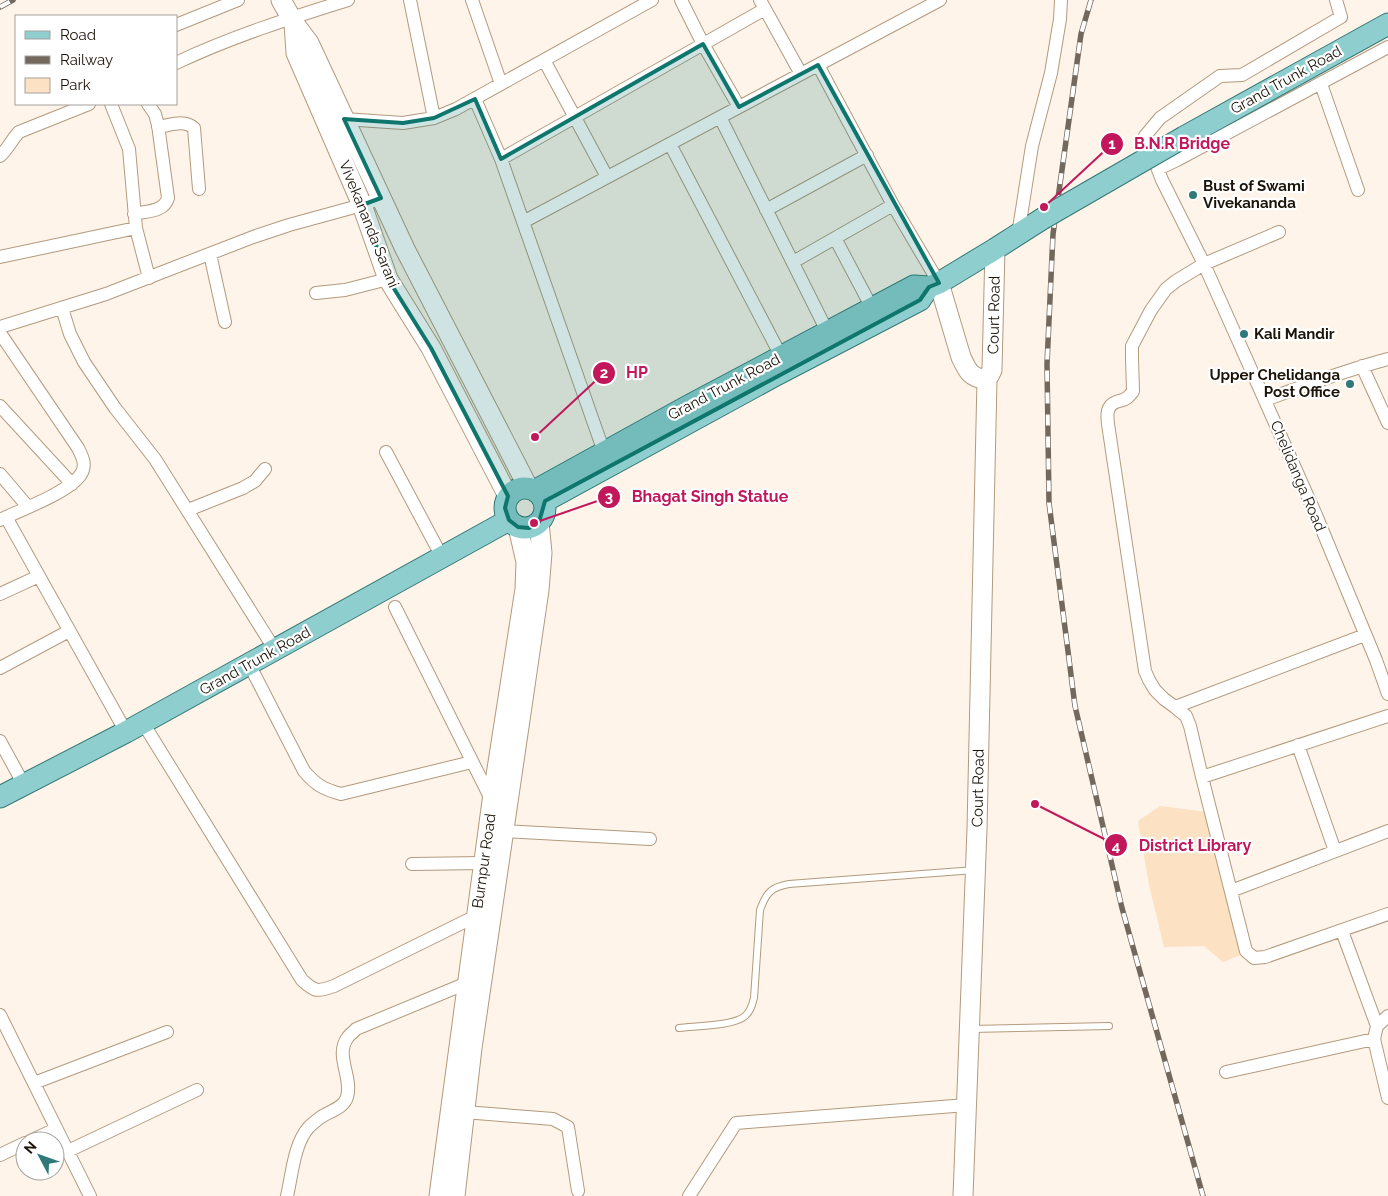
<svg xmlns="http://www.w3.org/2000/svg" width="1388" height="1196" font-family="Raleway,sans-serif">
	<rect width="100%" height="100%" fill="#fff4e9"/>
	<path fill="#fce1c3" d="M1160,806L1207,812L1243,954L1223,962L1204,946L1164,947L1149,885L1138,821Z"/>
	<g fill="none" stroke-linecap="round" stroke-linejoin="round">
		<g stroke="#b29a7e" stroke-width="8">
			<path id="lane" d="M679,1028C695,1026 734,1026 745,1016C751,1011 752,1005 754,998L760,910C766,893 771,887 789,884L975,870
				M971,1029L1109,1026"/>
		</g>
		<g stroke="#b29a7e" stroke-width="14">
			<path id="street" d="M410,0L434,118
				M472,0L501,84
				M681,0L703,44L739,107
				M760,0L801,74
				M1336,0L1341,17L1242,75L1220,76L1160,118L1145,136L1162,180L1204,264L1316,515L1376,660L1388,694
				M176,25L238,0
				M544,60L607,177
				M176,63C231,37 290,18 348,0
				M818,65L893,205L939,283
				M1321,84L1358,190
				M475,99L501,159L604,452
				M111,104L129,149L136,228L149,278
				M720,117L827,331
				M344,119L403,123L434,118L456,109L652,0
				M158,127C171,125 184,119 194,128L199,189
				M670,144L781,356
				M0,156C8,149 12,139 19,132L89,104
				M501,159L765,9
				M1158,169L1177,160L1388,47
				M766,210L867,155
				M134,214C147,211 164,212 168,198L158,125L155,114L148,104
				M523,222L940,0
				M1279,232L1204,264L1176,281L1166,289L1151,310L1132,346V358L1133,391C1132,393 1130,395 1128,397C1124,401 1120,400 1116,402C1106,406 1107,415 1108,424L1145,671L1149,680L1155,690L1164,699L1175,707L1186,716L1190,726L1202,777L1246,951L1254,958L1265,957L1388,914
				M1018,235L1032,146L1051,73L1060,19L1061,0
				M835,238L872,308
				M210,254L225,322
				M0,257L136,228
				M793,262L893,205
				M316,293L345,290L388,279
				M62,308L70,334L84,362L115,408L155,459L275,650
				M0,327L106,294L253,237L289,225L362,205L381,198
				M0,333L78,448C82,456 87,465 81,474C70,492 20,510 0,520
				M1362,366L1388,423
				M1265,400C1306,385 1346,370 1388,359
				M0,406L72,484
				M386,452L442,557
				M0,474L28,507
				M188,510L243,488L255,481L265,469
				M6,517L126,732
				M0,594L39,576
				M395,607L492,801
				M249,664L304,771C316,785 323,789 341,794L472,762
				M0,668L69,631
				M1175,707L1365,635
				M143,723L302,980C315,992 317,992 334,986L476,916
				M0,741L24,785
				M1298,745L1335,851
				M1202,777L1388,716
				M504,831L650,839
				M412,864L483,863
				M1231,891L1388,831
				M1342,931L1377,1026
				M0,1015L90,1196
				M1388,1016L1377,1026L1374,1039L1388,1098
				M1226,1072L1374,1039
				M34,1083L167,1032
				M464,1112L553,1119L568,1127L578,1191
				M30,1141L56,1129
				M68,1151L197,1090
				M0,1155L25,1143
				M287,1196C292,1175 294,1143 309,1127C312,1124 317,1120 321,1117C330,1111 344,1108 347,1097C353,1077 334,1055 348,1037C350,1034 354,1032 356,1029L467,983
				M689,1196L736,1123L967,1105"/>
		</g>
		<g stroke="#b29a7e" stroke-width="21">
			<path id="secondary" d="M281,0L294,23L309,43L405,249L528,487
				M294,23L296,53L362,205L388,279L431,348L508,496
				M939,283L961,357C968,372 970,377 987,380
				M439,1196L492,801L525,589L526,562L518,527
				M455,1196L472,1048L539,590L542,553L539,522
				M963,1196L977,829L987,380L992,370L995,249"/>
		</g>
		<g stroke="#357875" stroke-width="23">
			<path id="primary" d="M1184,137L1388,24
				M929,287L939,283L995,249L1042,219
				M505 508a20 20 0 1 1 40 0a20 20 0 1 1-40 0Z
				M536,490L690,405L914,286L929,287L920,300L774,376L545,501
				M0,797L126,732L509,520"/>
		</g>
		<use href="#lane" stroke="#fff" stroke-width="6"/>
		<use href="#street" stroke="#fff" stroke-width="12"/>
		<use href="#secondary" stroke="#fff" stroke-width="19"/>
		<use href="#primary" stroke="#8ececf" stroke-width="21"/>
		<g stroke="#72685d" stroke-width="5.5">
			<path id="rail" d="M1091,0L1081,34L1053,234L1047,364L1049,503L1075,706L1122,908L1203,1196
				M0,7L13,0"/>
		</g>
		<use href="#rail" stroke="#fff" stroke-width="4" stroke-dasharray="11" stroke-linecap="butt"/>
		<g stroke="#357875" stroke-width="23" stroke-linecap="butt">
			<path id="primary-bridge" d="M1042,219L1184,137"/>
		</g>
		<use href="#primary-bridge" stroke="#8ececf" stroke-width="21"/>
	</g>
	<path fill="#0f766e" fill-opacity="0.2" stroke="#0f766e" stroke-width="4" stroke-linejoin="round" d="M703,44L739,107L818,65L939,283L929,287L920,300L545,501L539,522L529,528L518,527L509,520L505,508L508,496L431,348L388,279L362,205L381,198L344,119L403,123L434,118L475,99L501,159Z"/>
	<g fill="#2f7979" stroke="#fff" stroke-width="2">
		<circle cx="1193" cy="195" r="5"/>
		<circle cx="1244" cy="334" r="5"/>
		<circle cx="1350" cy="384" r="5"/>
	</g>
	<g text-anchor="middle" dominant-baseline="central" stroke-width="4.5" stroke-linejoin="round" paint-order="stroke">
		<g font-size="15" fill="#1c1409" stroke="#fff">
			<text transform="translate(1286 80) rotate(-29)">Grand Trunk Road</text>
			<text transform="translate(369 224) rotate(68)">Vivekananda Sarani</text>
			<text transform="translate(994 315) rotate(-89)">Court Road</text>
			<text transform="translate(724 387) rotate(-28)">Grand Trunk Road</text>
			<text transform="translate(1298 476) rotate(67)">Chelidanga Road</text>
			<text transform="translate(255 661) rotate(-29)">Grand Trunk Road</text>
			<text transform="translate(978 788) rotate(-89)">Court Road</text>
			<text transform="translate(484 861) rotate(-82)">Burnpur Road</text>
		</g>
		<g font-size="15" font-weight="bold" fill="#1c1409" stroke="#fff" text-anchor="start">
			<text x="1203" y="186">Bust of Swami<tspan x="1203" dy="17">Vivekananda</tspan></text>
			<text x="1254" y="334">Kali Mandir</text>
			<text x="1340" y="375" text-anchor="end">Upper Chelidanga<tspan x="1340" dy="17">Post Office</tspan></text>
		</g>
	</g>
	<path fill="none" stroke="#c2185b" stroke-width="2" d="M1044 207L1112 144M535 437L604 373M534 523L609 497M1035 804L1116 845"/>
	<g fill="#c2185b" stroke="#fff" stroke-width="2">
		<circle cx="1044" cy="207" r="5"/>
		<circle cx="535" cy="437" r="5"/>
		<circle cx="534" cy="523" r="5"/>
		<circle cx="1035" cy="804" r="5"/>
		<circle cx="1112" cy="144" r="12"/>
		<circle cx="604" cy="373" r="12"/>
		<circle cx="609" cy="497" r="12"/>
		<circle cx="1116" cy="845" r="12"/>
	</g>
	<g font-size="15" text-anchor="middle" font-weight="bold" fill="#fff">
		<text x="1112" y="149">1</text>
		<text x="604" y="378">2</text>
		<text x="609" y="502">3</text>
		<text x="1116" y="851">4</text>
	</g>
	<g font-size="16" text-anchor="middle" font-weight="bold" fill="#c2185b" stroke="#fff" stroke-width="4.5" stroke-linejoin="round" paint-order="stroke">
		<text x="1182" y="149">B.N.R Bridge</text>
		<text x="637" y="378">HP</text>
		<text x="710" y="502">Bhagat Singh Statue</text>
		<text x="1195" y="851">District Library</text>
	</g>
	<rect x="15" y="15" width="162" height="90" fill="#ffffff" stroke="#a4a19d"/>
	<rect x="25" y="31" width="25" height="8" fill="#8ececf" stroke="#a4a19d"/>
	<text x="60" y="40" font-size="15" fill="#1c1409">Road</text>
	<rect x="25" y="56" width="25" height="8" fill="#72685d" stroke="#a4a19d"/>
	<text x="60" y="65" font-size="15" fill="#1c1409">Railway</text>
	<rect x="25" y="78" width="25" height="15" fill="#fce1c3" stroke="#a4a19d"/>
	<text x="60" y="90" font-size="15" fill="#1c1409">Park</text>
	<g transform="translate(40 1156) rotate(311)"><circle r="24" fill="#ffffff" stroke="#a4a19d"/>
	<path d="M0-4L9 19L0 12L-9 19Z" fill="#2f7979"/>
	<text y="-8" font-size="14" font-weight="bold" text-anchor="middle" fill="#1c1409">N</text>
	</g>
</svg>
